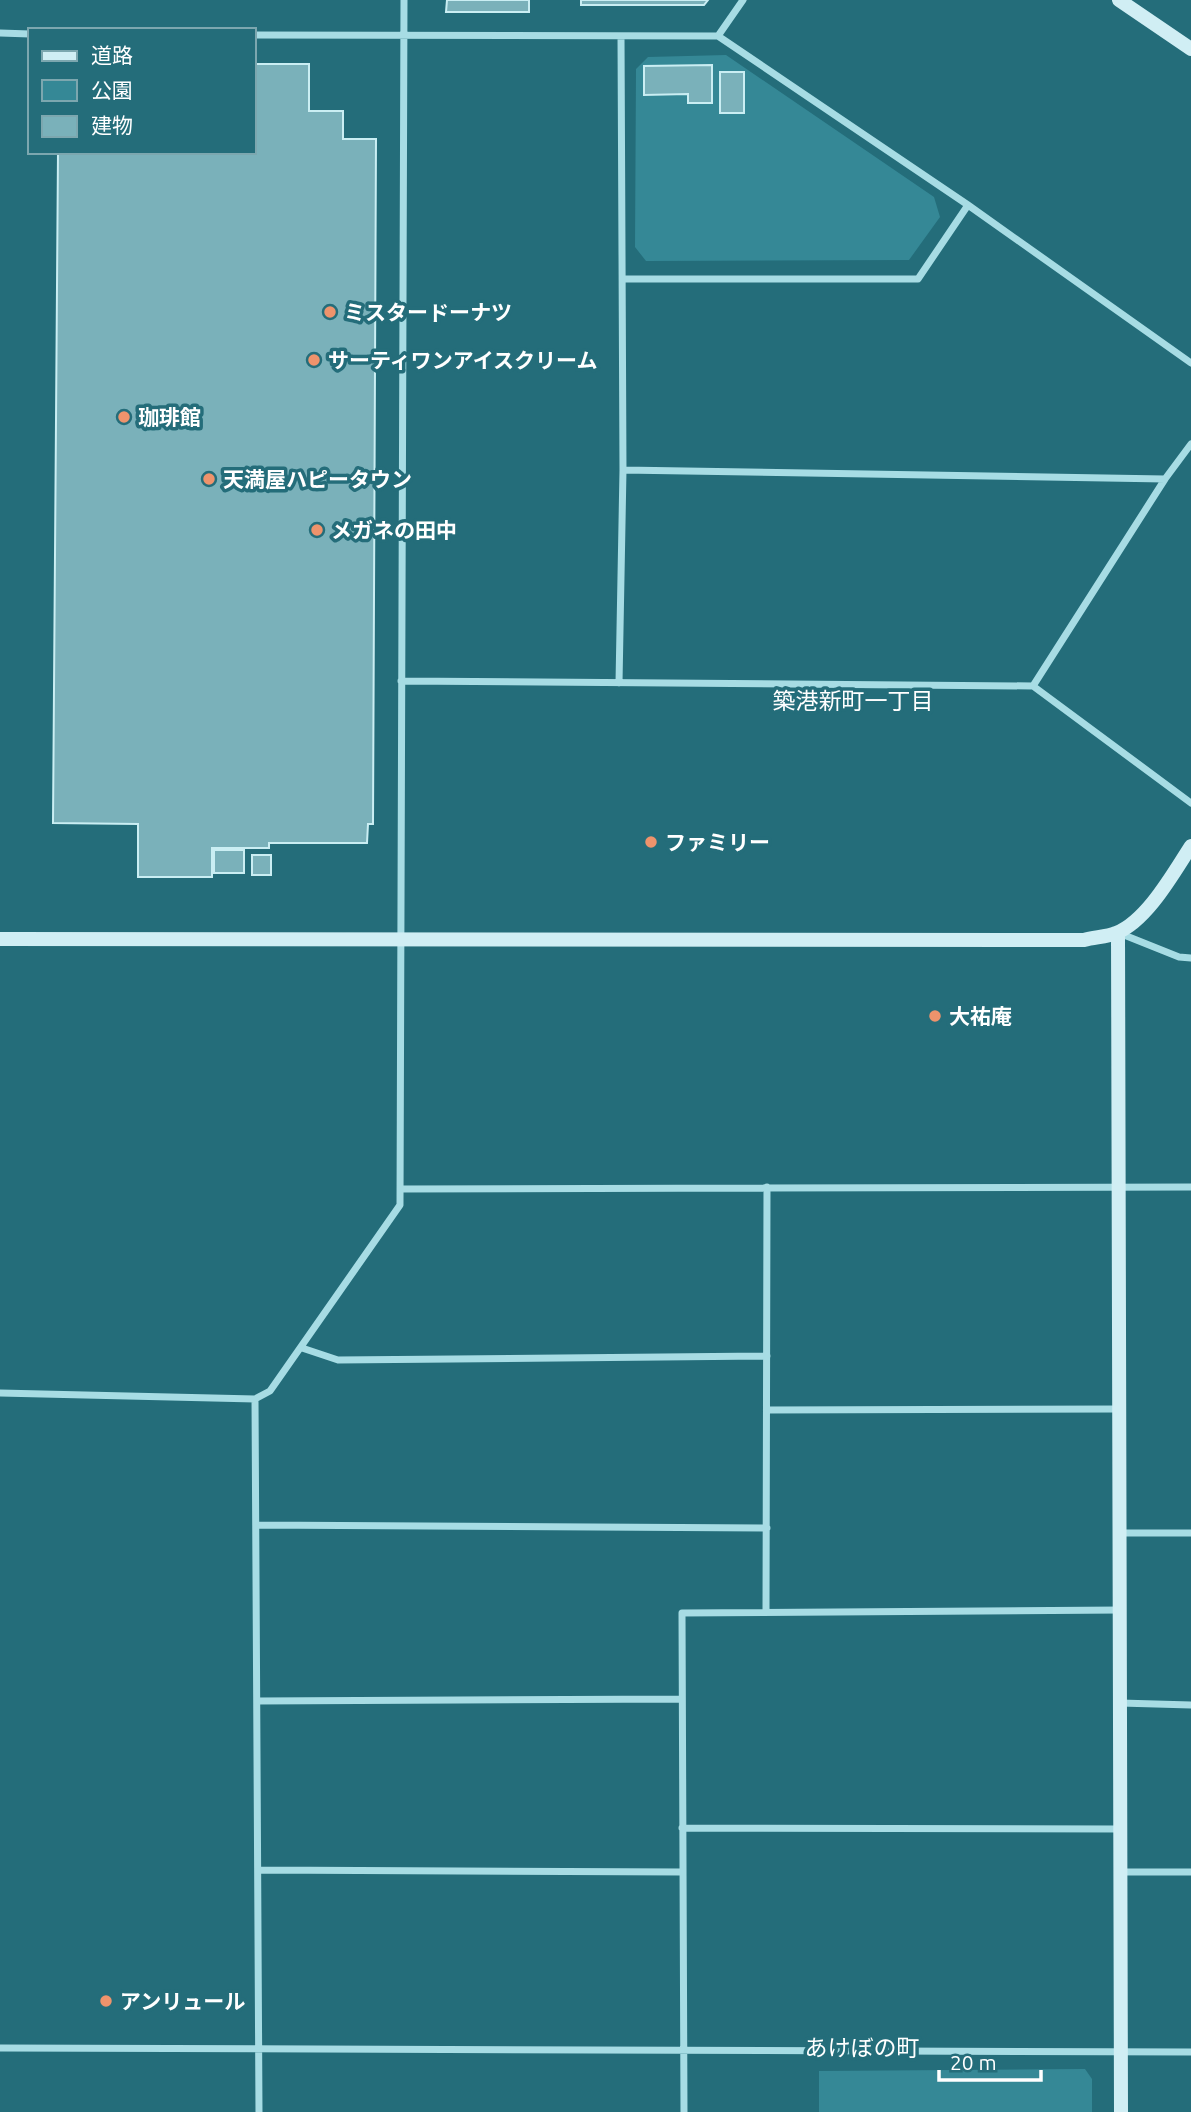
<svg xmlns="http://www.w3.org/2000/svg" width="1191" height="2112" font-family="Ubuntu,'Noto Sans JP',sans-serif">
	<rect width="100%" height="100%" fill="#246d7a"/>
	<path fill="#358896" d="M726,55L934,197L940,217L909,260L646,261L635,247L636,69L648,57Z
		M1085,2069L1092,2079V2112H819V2071Z"/>
	<path fill="#7ab1ba" stroke="#caeef3" stroke-width="2" d="M447,0H529V12H446Z
		M581,0H708L704,5H581Z
		M254,64H309V111H343V139H376L373,824H368L367,843H269V848H212V877H138V824L53,823L58,152H254Z
		M712,65V103H688V94L644,95V66Z
		M720,72H744V113H720Z
		M214,850H244V873H214Z
		M252,855H271V875H252Z"/>
	<g fill="none" stroke-linecap="round" stroke-linejoin="round">
		<path stroke="#a7dce4" stroke-width="7" d="M0,33L30,34
			M254,35L718,36L968,205L1191,363
			M718,36L743,0
			M623,279H918L968,205
			M623,470L1165,479
			M401,681L1033,686L1191,803
			M619,683L623,470L621,36
			M1033,686L1165,479L1191,444
			M1119,933L1179,957L1191,958
			M400,1189L1191,1187
			M302,1348L338,1360L767,1356
			M0,1393L255,1399L270,1391L400,1205L404,0
			M255,1399L259,2112
			M767,1410L1119,1409
			M256,1525L767,1528
			M1120,1533H1191
			M766,1612L767,1187
			M257,1701L681,1699
			M1120,1703L1191,1705
			M682,1828L1120,1829
			M258,1870L682,1872
			M1121,1872H1191
			M0,2048L1191,2052
			M684,2112L682,1613L1121,1610"/>
		<path stroke="#d0eef4" stroke-width="14" d="M1119,0L1191,49
			M1118,933L1121,2112
			M0,939L1084,940C1094,937 1107,937 1116,933C1147,921 1174,872 1191,846"/>
	</g>
	<g fill="#ee936c" stroke="#246d7a" stroke-width="2.5">
		<circle cx="330" cy="312" r="7"/>
		<circle cx="314" cy="360" r="7"/>
		<circle cx="124" cy="417" r="7"/>
		<circle cx="209" cy="479" r="7"/>
		<circle cx="317" cy="530" r="7"/>
		<circle cx="651" cy="842" r="7"/>
		<circle cx="935" cy="1016" r="7"/>
		<circle cx="106" cy="2001" r="7"/>
	</g>
	<g text-anchor="middle" dominant-baseline="central" stroke-width="7" stroke-linejoin="round" paint-order="stroke">
		<g font-size="21" font-weight="bold" fill="#fff" stroke="#246d7a" text-anchor="start">
			<text x="344" y="312">ミスタードーナツ</text>
			<text x="328" y="360">サーティワンアイスクリーム</text>
			<text x="138" y="417">珈琲館</text>
			<text x="223" y="479">天満屋ハピータウン</text>
			<text x="331" y="530">メガネの田中</text>
			<text x="665" y="842">ファミリー</text>
			<text x="949" y="1016">大祐庵</text>
			<text x="120" y="2001">アンリュール</text>
		</g>
		<g font-size="23" fill="#fff" stroke="#246d7a">
			<text x="853" y="700">築港新町一丁目</text>
			<text x="862" y="2047">あけぼの町</text>
		</g>
	</g>
	<rect x="28" y="28" width="228" height="126" fill="#246d7a" stroke="#7ca7af" stroke-width="2"/>
	<rect x="42" y="51" width="35" height="10" fill="#d0eef4" stroke="#7ca7af" stroke-width="2"/>
	<text x="91" y="63" font-size="21" fill="#ffffff">道路</text>
	<rect x="42" y="80" width="35" height="21" fill="#358896" stroke="#7ca7af" stroke-width="2"/>
	<text x="91" y="98" font-size="21" fill="#ffffff">公園</text>
	<rect x="42" y="116" width="35" height="21" fill="#7ab1ba" stroke="#7ca7af" stroke-width="2"/>
	<text x="91" y="133" font-size="21" fill="#ffffff">建物</text>
	<path d="M939 2070v10h102v-10" fill="none" stroke="#ffffff" stroke-width="3.5"/>
	<text x="950" y="2070" font-size="21" fill="#ffffff" stroke="#246d7a" stroke-width="5" paint-order="stroke">20 m</text>
</svg>
